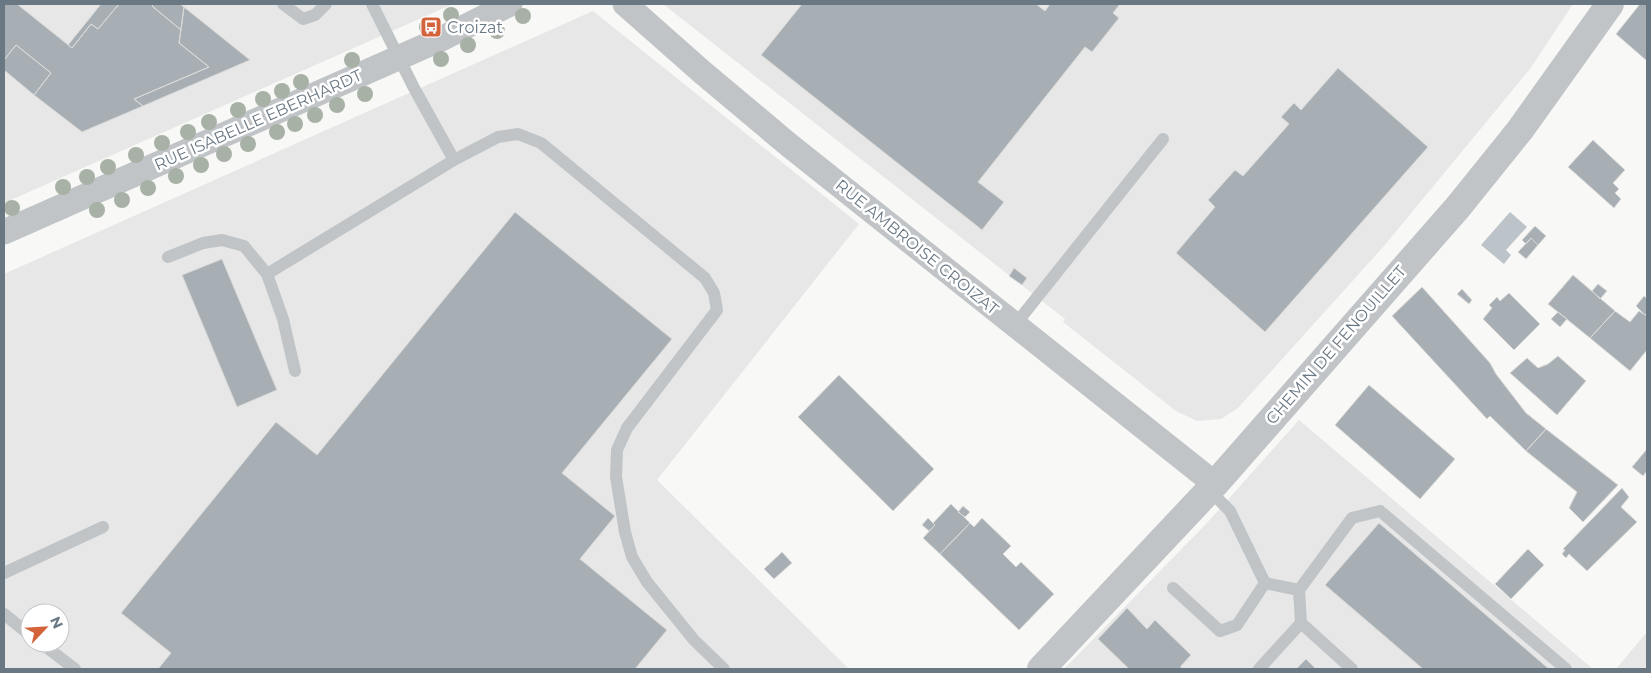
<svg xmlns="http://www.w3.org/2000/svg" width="1651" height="673" font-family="Montserrat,sans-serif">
	<rect width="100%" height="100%" fill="#f8f8f6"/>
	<path fill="#e6e7e6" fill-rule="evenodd" d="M4,4H453L4,203Z
		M663,4H1573L1530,69L1384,246L1238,408L1221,419L1197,421L1176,411L1063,322L1065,319Z
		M593,11L859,224L657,480L849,669H8L4,666V274ZM30,613H60V643H30Z
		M1299,420L1593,669H1064L1207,523Z
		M1647,632V669H1616Z"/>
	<path fill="#bcc4c9" d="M1510,212L1527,227L1506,250L1511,255L1504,264L1481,245Z"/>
	<path fill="#a8afb4" stroke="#dadad8" d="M4,4H17L72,48L91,24L98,29L119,4H154L152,6L181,30L179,43L209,67L134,99L143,106L82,132L34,95L51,73L16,45L4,60Z
		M101,4H119L98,29L91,24L72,48L68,45Z
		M154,4H180L184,7L181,30L152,6Z
		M802,4H1036L1045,11L1050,4H1120L1113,13L1119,18L1092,52L1085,47L978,182L1004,202L982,230L761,55Z
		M1640,4H1645L1647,6V61L1616,34Z
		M184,7L250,60L143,106L134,99L209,67L179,43Z
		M16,45L51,73L34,95L4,70V60Z
		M1338,68L1428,147L1265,332L1176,253L1215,207L1208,200L1235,170L1243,176L1289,124L1281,117L1294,103L1301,110Z
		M1593,140L1625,170L1613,183L1619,189L1615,193L1621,199L1614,208L1568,167Z
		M515,212L672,339L562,473L615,516L580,559L667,630L635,669H158L171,653L121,613L276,422L317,455Z
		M1535,226L1546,236L1538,245L1531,238L1526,244L1522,240Z
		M1531,238L1538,245L1526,259L1518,252Z
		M222,259L277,390L237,407L182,275Z
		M1014,268L1027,278L1022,285L1009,276Z
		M1573,275L1615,311L1590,338L1548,304Z
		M1598,284L1607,291L1600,299L1592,291Z
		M1422,287L1490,363L1496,374L1526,413L1546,429L1526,451L1490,416L1487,419L1392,316Z
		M1462,289L1472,300L1469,304L1457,294Z
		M1509,293L1540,324L1514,350L1483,319L1492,308L1489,305L1497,297L1500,301Z
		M1644,296L1647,299V313L1645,315L1636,306Z
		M1615,311L1630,322L1639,311L1647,316V350L1630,371L1590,338Z
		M1558,312L1567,319L1560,327L1551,319Z
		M1558,356L1586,381L1557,415L1510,373L1527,358L1538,368L1548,364Z
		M839,375L934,469L893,511L798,417Z
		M1369,385L1455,459L1420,499L1335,425Z
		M1546,429L1618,485L1583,522L1569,508L1577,492L1526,451Z
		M1647,449V471L1643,476L1632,467Z
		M1622,488L1629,497L1621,507L1637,522L1587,571L1569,554L1566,558L1562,554L1565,550L1563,549Z
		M951,504L970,523L940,554L923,538L935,525L933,523Z
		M963,506L970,512L965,517L958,512Z
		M928,518L935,525L929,531L922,525Z
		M982,518L1011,546L1003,554L1016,567L1021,562L1054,594L1019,630L940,554L970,523L974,527Z
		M1379,523L1549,669H1423L1325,585Z
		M1528,549L1544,565L1511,599L1495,584Z
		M782,552L792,563L774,579L764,569Z
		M1127,608L1147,629L1155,620L1191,655L1181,666V669H1129L1098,639Z
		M1306,659L1316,669H1296Z"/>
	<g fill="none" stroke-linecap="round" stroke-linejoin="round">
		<path stroke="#c0c4c7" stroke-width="12" d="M283,4L303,19L315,15L326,4
			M372,4L414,88L454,160
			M168,257L203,243L222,240L244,246L267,274L454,160L498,137L518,134L541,143L705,278L714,293L717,310L627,428L617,450L616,477L625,532L632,557L647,582L694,640L724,669
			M267,274L283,319L295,371
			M1015,325L1163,139
			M4,573L103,527
			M1265,583L1299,590
			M1173,588L1220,631L1237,625L1265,583L1230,511L1209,490
			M4,614L30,635
			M1301,623L1352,669
			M41,643L75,669
			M1259,669L1301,623L1299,590L1352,518L1380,511L1566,669"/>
		<path stroke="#c0c4c7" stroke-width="25" d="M625,4L702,72L789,145L1215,484
			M4,232L441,39L510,4"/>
		<path stroke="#c0c4c7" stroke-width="28" d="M1041,669L1215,484L1458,207L1520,130L1610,4"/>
	</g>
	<g fill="#a8b1a6">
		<circle cx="451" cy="15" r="8"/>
		<circle cx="523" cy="16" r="8"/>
		<circle cx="427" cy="27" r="8"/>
		<circle cx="497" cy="31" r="8"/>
		<circle cx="468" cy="45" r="8"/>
		<circle cx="441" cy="59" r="8"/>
		<circle cx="352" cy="60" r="8"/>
		<circle cx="301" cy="82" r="8"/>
		<circle cx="282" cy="91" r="8"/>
		<circle cx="365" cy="94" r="8"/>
		<circle cx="263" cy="99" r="8"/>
		<circle cx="337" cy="105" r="8"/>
		<circle cx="238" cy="110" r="8"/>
		<circle cx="315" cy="115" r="8"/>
		<circle cx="209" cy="122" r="8"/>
		<circle cx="295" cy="124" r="8"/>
		<circle cx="188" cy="132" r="8"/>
		<circle cx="277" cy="132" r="8"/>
		<circle cx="162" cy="143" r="8"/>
		<circle cx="248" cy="144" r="8"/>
		<circle cx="224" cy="154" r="8"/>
		<circle cx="136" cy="155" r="8"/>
		<circle cx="201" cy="165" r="8"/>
		<circle cx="108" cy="167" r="8"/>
		<circle cx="176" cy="176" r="8"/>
		<circle cx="87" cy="177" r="8"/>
		<circle cx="63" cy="187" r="8"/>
		<circle cx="148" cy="188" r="8"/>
		<circle cx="122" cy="200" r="8"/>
		<circle cx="12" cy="208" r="8"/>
		<circle cx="97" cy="210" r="8"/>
	</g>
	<defs>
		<g id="bus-square" transform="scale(1.125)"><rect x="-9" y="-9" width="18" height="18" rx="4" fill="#d3633b" stroke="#fff"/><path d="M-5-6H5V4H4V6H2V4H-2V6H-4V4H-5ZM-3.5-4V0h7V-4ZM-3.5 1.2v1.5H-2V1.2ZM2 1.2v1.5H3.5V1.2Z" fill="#fff"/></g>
	</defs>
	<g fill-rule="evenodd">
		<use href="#bus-square" x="431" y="27"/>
	</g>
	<g text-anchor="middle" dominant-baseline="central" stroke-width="5" stroke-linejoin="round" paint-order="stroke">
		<g font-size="16" fill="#6a7884" stroke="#fff" text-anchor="start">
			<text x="447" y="27">Croizat</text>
		</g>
		<g font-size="16" fill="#6a7884" stroke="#fff">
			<text transform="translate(258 120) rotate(-24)">RUE ISABELLE EBERHARDT</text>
			<text transform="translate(917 247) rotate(39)">RUE AMBROISE CROIZAT</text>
			<text transform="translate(1336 345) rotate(-49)">CHEMIN DE FENOUILLET</text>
		</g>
	</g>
	<rect width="1651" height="673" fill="none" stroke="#6a7884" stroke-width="10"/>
	<g transform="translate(45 628) rotate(65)"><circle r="24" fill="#ffffff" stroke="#c3c9ce"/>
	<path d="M0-4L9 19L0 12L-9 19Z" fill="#d3633b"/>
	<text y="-8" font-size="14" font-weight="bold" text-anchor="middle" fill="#6a7884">N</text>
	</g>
</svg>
